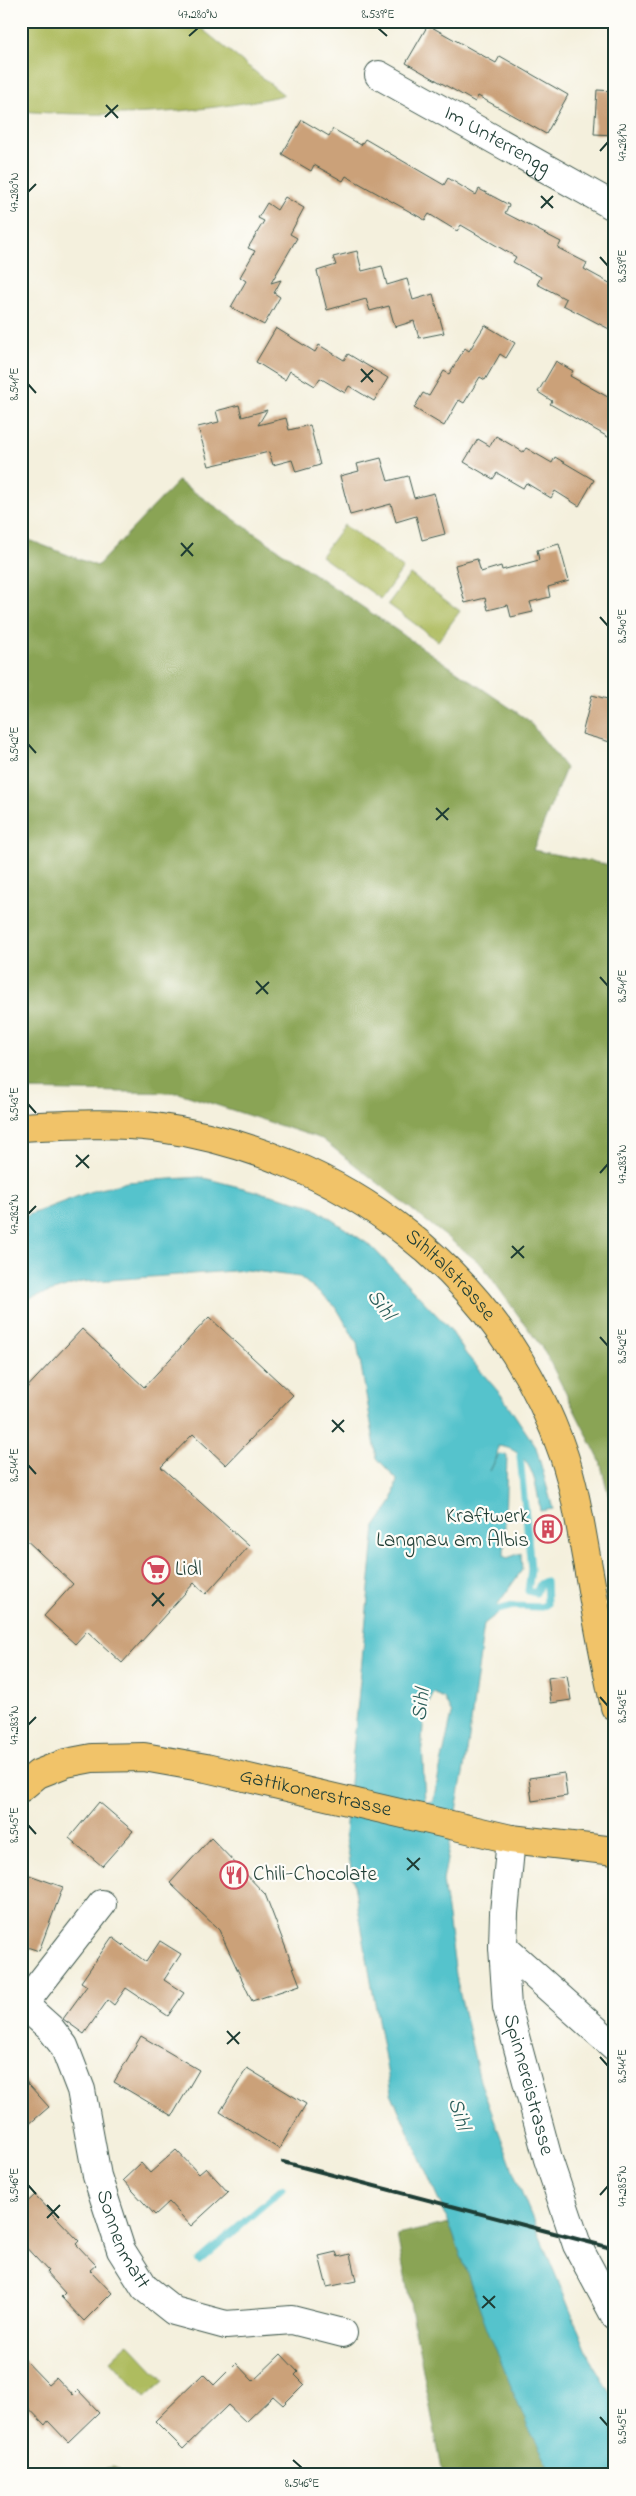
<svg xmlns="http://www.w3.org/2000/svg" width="636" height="2496" font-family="'Indie Flower',sans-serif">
	<rect width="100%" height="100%" fill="#fdfcf7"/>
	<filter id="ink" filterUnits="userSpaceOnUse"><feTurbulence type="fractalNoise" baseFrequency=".02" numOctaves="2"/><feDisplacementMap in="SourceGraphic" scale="10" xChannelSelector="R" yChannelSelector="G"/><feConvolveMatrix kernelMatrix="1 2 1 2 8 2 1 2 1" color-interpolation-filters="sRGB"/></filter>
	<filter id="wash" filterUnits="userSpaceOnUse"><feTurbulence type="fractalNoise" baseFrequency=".0096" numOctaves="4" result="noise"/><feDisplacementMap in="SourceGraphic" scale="20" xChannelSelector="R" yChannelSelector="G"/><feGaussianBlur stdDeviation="1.12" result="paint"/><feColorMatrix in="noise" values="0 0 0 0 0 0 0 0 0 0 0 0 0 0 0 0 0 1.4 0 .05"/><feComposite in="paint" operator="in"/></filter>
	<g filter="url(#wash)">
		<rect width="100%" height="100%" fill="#f4f0dd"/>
		<path fill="#aebc5e" stroke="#667c49" d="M21,21H192L284,95C199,114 108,118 21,111Z
			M344,525L403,568L381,599L321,556Z
			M410,574L460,611L438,641L388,604Z
			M128,2343L164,2381L145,2398L110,2360Z
			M113,2467L127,2475H80L81,2473Z"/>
		<path fill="#8aa455" stroke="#547044" d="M178,481L528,720L566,768L533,850L615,866V1522L600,1461L545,1352L481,1264L322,1139L179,1093L21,1090V537L97,566Z
			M449,2223C480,2309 511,2394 554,2475H443L397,2235Z"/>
		<path fill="#55c3cc" stroke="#3a8080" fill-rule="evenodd" d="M200,1177L310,1205L371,1246L450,1329L466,1354L502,1396L536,1447L553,1509L540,1511C537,1483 531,1449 498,1446L497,1456L490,1471L499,1454L507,1455L504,1556L507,1558L521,1553L522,1570L498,1604L497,1614L484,1624L467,1752L443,1881L457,1982L480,2081L517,2181L591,2361L615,2402V2475H554L527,2425L487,2328L449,2223L391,2093L345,1834L375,1527L392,1502L397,1480L377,1458L357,1343L336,1307L300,1277L246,1270L82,1282L21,1301V1218L89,1192L127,1182ZM434,1693L444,1698L452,1714L433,1801L425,1803L422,1741L424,1711Z"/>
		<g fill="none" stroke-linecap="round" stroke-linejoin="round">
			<path stroke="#55c3cc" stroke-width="7" d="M490,1612L513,1606L541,1607L547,1604L546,1581L540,1584L536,1593L528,1591L531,1569L520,1456
				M199,2261L282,2189"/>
		</g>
		<g id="blocks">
			<path fill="#cba179" d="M428,25L496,63L500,56L568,95L546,134L478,96L475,102L406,63Z
				M597,90L615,91V135L594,134Z
				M302,120L329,136L333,129L361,145L365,139L444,185L448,178L476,195L479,189L509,205L505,213L561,242L558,248L587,263L584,269L615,286V332L563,305L566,299L537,284L541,277L513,262L516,257L461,225L457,231L429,214L425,220L346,176L343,181L314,165L311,171L282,154Z
				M285,197L304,208L290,234L297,238L271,283L281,280L274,293L280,297L264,325L231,307L246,281L240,277L255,251L248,248L264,221L258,218L267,203L277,210Z
				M357,251L362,271L382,266L387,285L407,279L413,300L433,294L444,333L419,338L414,321L395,327L389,306L370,311L366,299L327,310L317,271L336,265L333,257Z
				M485,325L515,343L506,358L500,354L485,380L480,377L464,403L459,400L444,426L414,408L423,393L429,396L444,371L449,374L465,348L469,351Z
				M276,328L315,352L319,345L344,360L348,354L388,378L374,401L349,386L345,393L320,378L315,386L290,371L285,380L256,362Z
				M556,361L573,371L570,376L615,401V441L550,404L552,401L538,392Z
				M239,405L242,417L267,410L258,425L286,418L289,430L310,425L320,465L296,472L292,460L273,465L269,452L209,466L198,427L219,422L216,411Z
				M496,436L523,452L526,448L552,463L555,457L594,480L579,506L555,491L551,498L526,483L523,488L497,473L493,479L464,462L478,439L490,446Z
				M381,458L388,481L408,476L414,498L434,493L445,534L422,540L416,516L396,522L391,504L350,515L340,476L359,471L357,464Z
				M559,544L569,581L548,587L550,597L530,602L533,612L511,617L508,605L488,610L485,598L465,603L455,565L477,559L481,572L501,566L502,570L539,560L537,550Z
				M592,695L615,701V739L611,738L610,742L582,734Z
				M209,1317L293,1395L226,1465L193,1434L161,1467L249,1546L206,1594L194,1583L122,1663L87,1631L75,1644L44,1616L73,1584L21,1535V1394L82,1329L144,1387Z
				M567,1675L571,1700L551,1703L548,1678Z
				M564,1773L567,1796L532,1801L529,1778Z
				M99,1802L133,1831L102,1866L69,1838Z
				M211,1838L265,1894L300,1985L252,2001L219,1930L170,1883Z
				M21,1872L63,1887L39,1951L21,1945Z
				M112,1937L146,1962L160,1941L181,1954L164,1980L184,1993L168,2016L126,1988L114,2005L108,2000L84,2034L63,2019L87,1986L81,1982Z
				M141,2036L199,2070L172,2116L114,2082Z
				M247,2068L306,2104L279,2149L220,2112Z
				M21,2076L49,2107L21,2131Z
				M176,2150L199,2174L206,2168L228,2192L191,2226L169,2202L155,2215L123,2180L141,2163L150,2173Z
				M35,2195L79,2241L76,2244L96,2265L90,2270L112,2293L84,2321L61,2297L65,2293L46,2272L48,2271L21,2242V2208Z
				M336,2252L338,2257L350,2254L356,2281L327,2287L319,2256Z
				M281,2354L298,2372L295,2375L304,2384L283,2405L273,2396L246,2422L228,2405L183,2449L155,2421L203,2374L214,2385L236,2363L253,2381Z
				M21,2356L48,2384L56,2377L73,2395L78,2390L99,2412L68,2442L48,2421L45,2425L21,2400Z"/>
		</g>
	</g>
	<g filter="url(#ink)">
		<use href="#blocks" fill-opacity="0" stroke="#3f584d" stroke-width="1"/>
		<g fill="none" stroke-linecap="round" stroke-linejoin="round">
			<g stroke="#3f584d" stroke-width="30">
				<g id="minor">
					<path id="s1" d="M379,75L615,207"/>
					<path id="s2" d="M511,1839L504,1913L503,1947L507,2007L548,2159L577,2245L615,2316"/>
					<path d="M503,1947L615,2047"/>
					<path id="s3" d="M21,2002L50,2028L64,2046L81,2090L97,2176L121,2250L145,2288L174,2311L226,2325L292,2320L343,2333"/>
					<path d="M24,2004L102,1904"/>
				</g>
			</g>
			<g stroke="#3f584d" stroke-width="30">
				<g id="major">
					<path id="s4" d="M21,1127C65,1125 110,1122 154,1127C341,1152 503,1275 564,1456C576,1492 581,1530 588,1567C596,1614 605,1661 615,1707"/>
					<path id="s5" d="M21,1788L38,1774L66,1763L92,1758L144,1757L206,1768L511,1839L615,1851"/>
				</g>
			</g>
			<use href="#minor" stroke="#fff" stroke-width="28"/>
			<use href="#major" stroke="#f1c369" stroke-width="28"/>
			<path stroke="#1f3d34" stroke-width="4" d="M283,2162L615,2249"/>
		</g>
	</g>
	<path fill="none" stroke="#1f3d34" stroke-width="2" d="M378,28L387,36M189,36L198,28M106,105L118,118M105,117L118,105M600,151L608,142M28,192L36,184M541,196L553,208M541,208L553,196M600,257L608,266M361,369L373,382M361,382L373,370M28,384L36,393M181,543L193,556M181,556L193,543M600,617L608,626M28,744L36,753M436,808L448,820M436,820L449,808M600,977L608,986M256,981L268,994M256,994L269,982M28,1104L36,1113M76,1155L89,1168M76,1167L89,1155M600,1173L608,1164M28,1214L36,1206M512,1246L524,1258M511,1258L524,1246M600,1337L608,1346M332,1420L344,1432M332,1432L344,1420M28,1465L36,1474M152,1593L164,1606M152,1606L164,1593M600,1697L608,1706M28,1725L36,1717M28,1825L36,1834M407,1858L419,1870M407,1870L420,1858M227,2031L239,2044M227,2044L240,2032M600,2057L608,2066M28,2185L36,2194M600,2195L608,2186M47,2205L59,2218M47,2218L60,2205M483,2296L495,2308M482,2308L495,2296M600,2417L608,2426M293,2460L302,2468"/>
	<defs>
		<g id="building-ring" transform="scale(1.4375)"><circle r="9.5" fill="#fdfcf7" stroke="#d1495b" stroke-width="1.5"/><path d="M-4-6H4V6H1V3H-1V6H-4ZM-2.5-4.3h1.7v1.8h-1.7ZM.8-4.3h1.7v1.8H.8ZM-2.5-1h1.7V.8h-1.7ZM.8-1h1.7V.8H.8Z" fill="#d1495b"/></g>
		<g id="supermarket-ring" transform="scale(1.4375)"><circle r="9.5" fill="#fdfcf7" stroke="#d1495b" stroke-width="1.5"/><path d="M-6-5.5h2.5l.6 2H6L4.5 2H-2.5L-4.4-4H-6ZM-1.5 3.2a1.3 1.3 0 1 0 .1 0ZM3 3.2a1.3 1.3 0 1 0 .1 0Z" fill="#d1495b"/></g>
		<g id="restaurant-ring" transform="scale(1.4375)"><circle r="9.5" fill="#fdfcf7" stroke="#d1495b" stroke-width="1.5"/><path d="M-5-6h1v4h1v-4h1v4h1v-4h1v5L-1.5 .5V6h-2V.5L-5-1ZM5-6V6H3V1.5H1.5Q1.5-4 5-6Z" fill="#d1495b"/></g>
	</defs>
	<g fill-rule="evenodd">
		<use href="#building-ring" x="548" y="1529"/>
		<use href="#supermarket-ring" x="156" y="1570"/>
		<use href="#restaurant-ring" x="234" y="1875"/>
	</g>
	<g text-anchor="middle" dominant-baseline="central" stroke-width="4.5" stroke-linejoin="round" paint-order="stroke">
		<g font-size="21" fill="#1f3d34" stroke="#fdfcf7">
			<text stroke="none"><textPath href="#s1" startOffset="135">Im Unterrengg</textPath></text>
			<text stroke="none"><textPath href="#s4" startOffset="471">Sihltalstrasse</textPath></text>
			<text stroke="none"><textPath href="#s5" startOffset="306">Gattikonerstrasse</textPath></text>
			<text stroke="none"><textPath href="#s2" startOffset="249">Spinnereistrasse</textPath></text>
			<text stroke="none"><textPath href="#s3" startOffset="265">Sonnenmatt</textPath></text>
		</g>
		<g font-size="21" fill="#1f3d34" stroke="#fdfcf7" text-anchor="start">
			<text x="529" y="1517" text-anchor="end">Kraftwerk<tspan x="529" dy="24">Langnau am Albis</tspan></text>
			<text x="175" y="1570">Lidl</text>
			<text x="253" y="1875">Chili-Chocolate</text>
		</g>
		<g font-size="22" font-style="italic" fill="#2c5e5a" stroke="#fdfcf7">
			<text transform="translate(380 1305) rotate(54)">Sihl</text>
			<text transform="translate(422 1705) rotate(-82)">Sihl</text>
			<text transform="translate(458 2114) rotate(73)">Sihl</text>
		</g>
	</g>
	<rect width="636" height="2496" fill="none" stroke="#fdfcf7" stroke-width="55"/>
	<rect x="28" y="28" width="580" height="2440" fill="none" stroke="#1f3d34" stroke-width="2"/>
	<g font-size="12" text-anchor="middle" fill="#1f3d34">
		<text x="198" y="18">47.280°N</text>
		<text x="378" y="18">8.539°E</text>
		<text transform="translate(622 142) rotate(-90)" y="4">47.281°N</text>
		<text transform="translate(14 192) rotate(-90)" y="4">47.280°N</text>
		<text transform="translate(622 266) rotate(-90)" y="4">8.539°E</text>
		<text transform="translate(14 384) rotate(-90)" y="4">8.541°E</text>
		<text transform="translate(622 626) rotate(-90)" y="4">8.540°E</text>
		<text transform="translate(14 744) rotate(-90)" y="4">8.542°E</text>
		<text transform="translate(622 986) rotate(-90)" y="4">8.541°E</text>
		<text transform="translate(14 1104) rotate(-90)" y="4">8.543°E</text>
		<text transform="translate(622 1164) rotate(-90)" y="4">47.283°N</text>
		<text transform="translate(14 1214) rotate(-90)" y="4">47.282°N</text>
		<text transform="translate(622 1346) rotate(-90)" y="4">8.542°E</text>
		<text transform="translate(14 1465) rotate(-90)" y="4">8.544°E</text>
		<text transform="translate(622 1706) rotate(-90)" y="4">8.543°E</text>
		<text transform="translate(14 1725) rotate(-90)" y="4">47.283°N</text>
		<text transform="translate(14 1825) rotate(-90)" y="4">8.545°E</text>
		<text transform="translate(622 2066) rotate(-90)" y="4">8.544°E</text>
		<text transform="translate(14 2185) rotate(-90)" y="4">8.546°E</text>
		<text transform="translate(622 2186) rotate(-90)" y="4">47.285°N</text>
		<text transform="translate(622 2426) rotate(-90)" y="4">8.545°E</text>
		<text x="302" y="2487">8.546°E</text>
	</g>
</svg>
